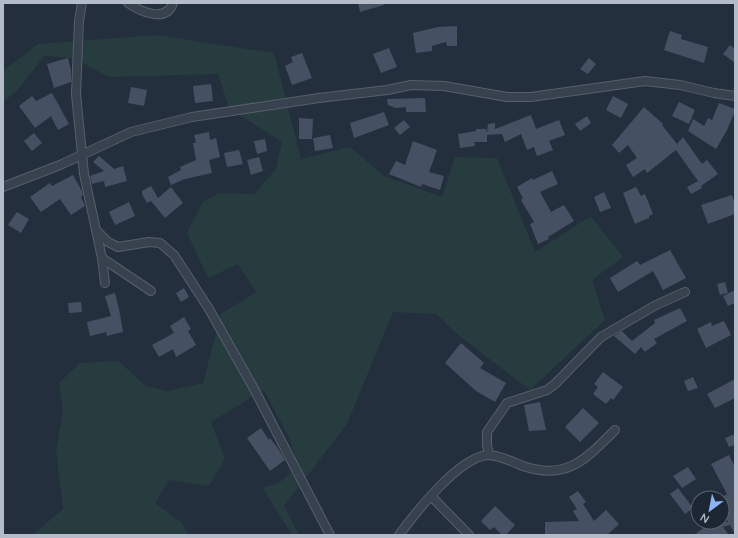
<svg xmlns="http://www.w3.org/2000/svg" width="738" height="538" font-family="'Nunito Sans',sans-serif">
	<rect width="100%" height="100%" fill="#242f3e"/>
	<path fill="#263c3f" d="M156,35L274,53L301,159L350,147L384,176L442,197L455,157L497,158L535,252L591,216L623,257L592,280L605,320L530,390L462,338L436,314L393,312L347,424L284,506L299,535H292L262,487C281,484 286,480 297,463L289,438L264,390L211,422L225,459L209,486L169,480L155,503L182,523L188,535H33L63,509L56,451L63,412L59,383L80,363L118,361L146,386L167,391L203,383L221,314L256,292L238,264L208,278L187,233L203,202L219,193L254,194L276,169L282,142L229,108L218,74L109,77L74,58L44,56L18,90L3,102V71L38,44Z"/>
	<path fill="#455162" d="M358,3H383L384,5L360,12Z
		M457,26V46H447L446,42L432,46V51L416,53L413,33L438,27Z
		M670,31L682,35L681,39L708,47L704,63L664,50Z
		M730,45L735,49V63L723,54Z
		M389,48L397,67L381,73L373,54Z
		M302,53L312,78L292,85L285,66L293,62L291,57Z
		M68,58L71,71V82L54,88L47,64Z
		M589,58L596,64L588,74L580,69Z
		M211,84L213,101L195,103L193,86Z
		M131,87L147,90L144,106L128,103Z
		M52,93L69,124L58,130L51,116L35,128L19,106L32,96L36,101Z
		M613,96L628,104L621,118L606,110Z
		M425,98L426,112H406V107L396,108L388,105L387,99Z
		M679,102L695,110L689,124L672,116Z
		M719,103L735,109V111L727,130L716,149L688,131L693,119L704,126L708,118L712,120Z
		M644,107L663,124L662,125L677,144L683,137L702,164L707,160L718,174L701,186L700,184L702,188L691,194L687,187L698,181L676,150L647,173L645,169L633,177L626,165L637,158L628,145L619,153L612,145Z
		M384,112L389,125L354,138L350,123Z
		M531,115L536,129L559,120L565,135L549,141L553,150L537,156L534,147L527,150L521,134L505,142L502,134L487,135V142H474L475,146L460,148L458,134L476,131V129H486L487,133L488,124L495,123V129Z
		M587,116L591,123L580,131L575,124Z
		M299,118L313,119L312,139H299Z
		M404,120L410,127L400,135L394,128Z
		M209,132L210,140L216,138L220,157L209,160L212,173L185,179L171,185L168,177L181,170L180,167L196,160L193,143H196L194,135Z
		M34,133L42,143L32,151L24,141Z
		M330,135L333,148L315,151L313,138Z
		M265,139L267,151L257,154L254,141Z
		M413,141L437,150L429,172L444,176L440,190L422,184L421,187L389,174L396,161L405,165Z
		M239,150L243,164L227,167L224,153Z
		M99,156L114,169L123,166L127,181L105,187L104,181L92,184L90,176L104,171L93,162Z
		M259,157L263,171L251,175L247,160Z
		M552,171L558,184L540,192L551,212L564,205L574,221L548,237L549,239L538,244L530,224L534,222L521,200L523,198L517,187L532,178L533,180Z
		M73,175L82,191L83,195L81,197L85,206L71,215L60,199L41,212L30,197L50,183L52,186Z
		M151,186L158,198L171,187L183,203L165,218L151,201L147,203L142,194V191Z
		M636,187L641,196L645,194L653,214L649,216V218L635,224L623,193Z
		M604,192L611,208L600,212L594,197Z
		M732,195L735,204V214L708,224L701,205Z
		M129,202L135,216L115,225L109,212Z
		M17,212L29,219L21,233L8,225Z
		M670,250L686,278L663,290L653,271L618,292L610,278L637,261L640,265Z
		M725,282L728,293L720,295L717,284Z
		M184,288L189,297L181,302L176,293Z
		M735,290V303L728,306L723,296Z
		M115,293L119,309L123,332L107,336L106,332L90,336L87,322L111,316L105,296Z
		M81,302L82,312L69,313L68,303Z
		M680,308L687,321L654,339L657,343L645,352L641,347L635,354L614,336L622,331L632,341L655,323L654,320Z
		M184,317L191,329L188,331L196,345L176,357L173,349L159,357L152,345L174,333L170,326Z
		M724,321L731,335L706,348L697,329L711,322L712,326Z
		M461,343L484,363L480,368L506,383L495,402L476,391L445,363Z
		M603,372L623,387L613,400L611,398L606,404L593,394L598,387L594,384Z
		M693,377L698,388L688,391L684,381Z
		M735,379V398L715,408L707,394Z
		M540,402L546,430L529,431L524,405Z
		M583,408L599,423L580,442L565,427Z
		M261,428L269,440L270,438L277,447L285,460L270,471L247,438Z
		M735,434V445L729,447L725,438Z
		M729,455L735,467V534L730,525L723,527L729,535H694L711,522H728L722,511V497L727,494L711,464Z
		M688,467L696,479L682,488L673,476Z
		M678,488L693,508L685,514L670,494Z
		M578,491L586,502L583,504L594,521L606,510L619,524L607,535H545V522L579,521L573,511L577,509L569,497Z
		M495,506L515,525L506,535H502L494,527L490,530L481,521Z"/>
	<g fill="none" stroke-linecap="round" stroke-linejoin="round">
		<g stroke="#565f6c" stroke-width="10">
			<path id="minor" d="M82,3L79,21L76,94L84,174L96,230L108,242L118,247L149,242L160,243L174,255L209,309L253,387L330,535
				M128,3C141,12 166,23 173,3
				M3,187L60,165L131,132L192,117L319,98L387,90L411,85L444,86L507,97H531L645,81L680,85L714,93L735,96
				M96,230L102,258L151,291
				M102,258L105,283
				M489,455L487,445V432L507,403L547,390L555,384L601,337L656,305L685,292
				M431,496L469,535
				M399,535C416,512 459,457 488,455C499,455 513,462 523,466C567,481 586,459 615,430"/>
		</g>
		<use href="#minor" stroke="#38414e" stroke-width="8"/>
	</g>
	<rect width="738" height="538" fill="none" stroke="#b4bcc9" stroke-width="8"/>
	<g transform="translate(710 510) rotate(212)"><circle r="19" fill="#1d2633" stroke="#59626f"/>
	<path d="M0-3L7 15L0 10L-7 15Z" fill="#8ab4f8"/>
	<text y="-6" font-size="11" font-weight="bold" text-anchor="middle" fill="#b4bcc9">N</text>
	</g>
</svg>
